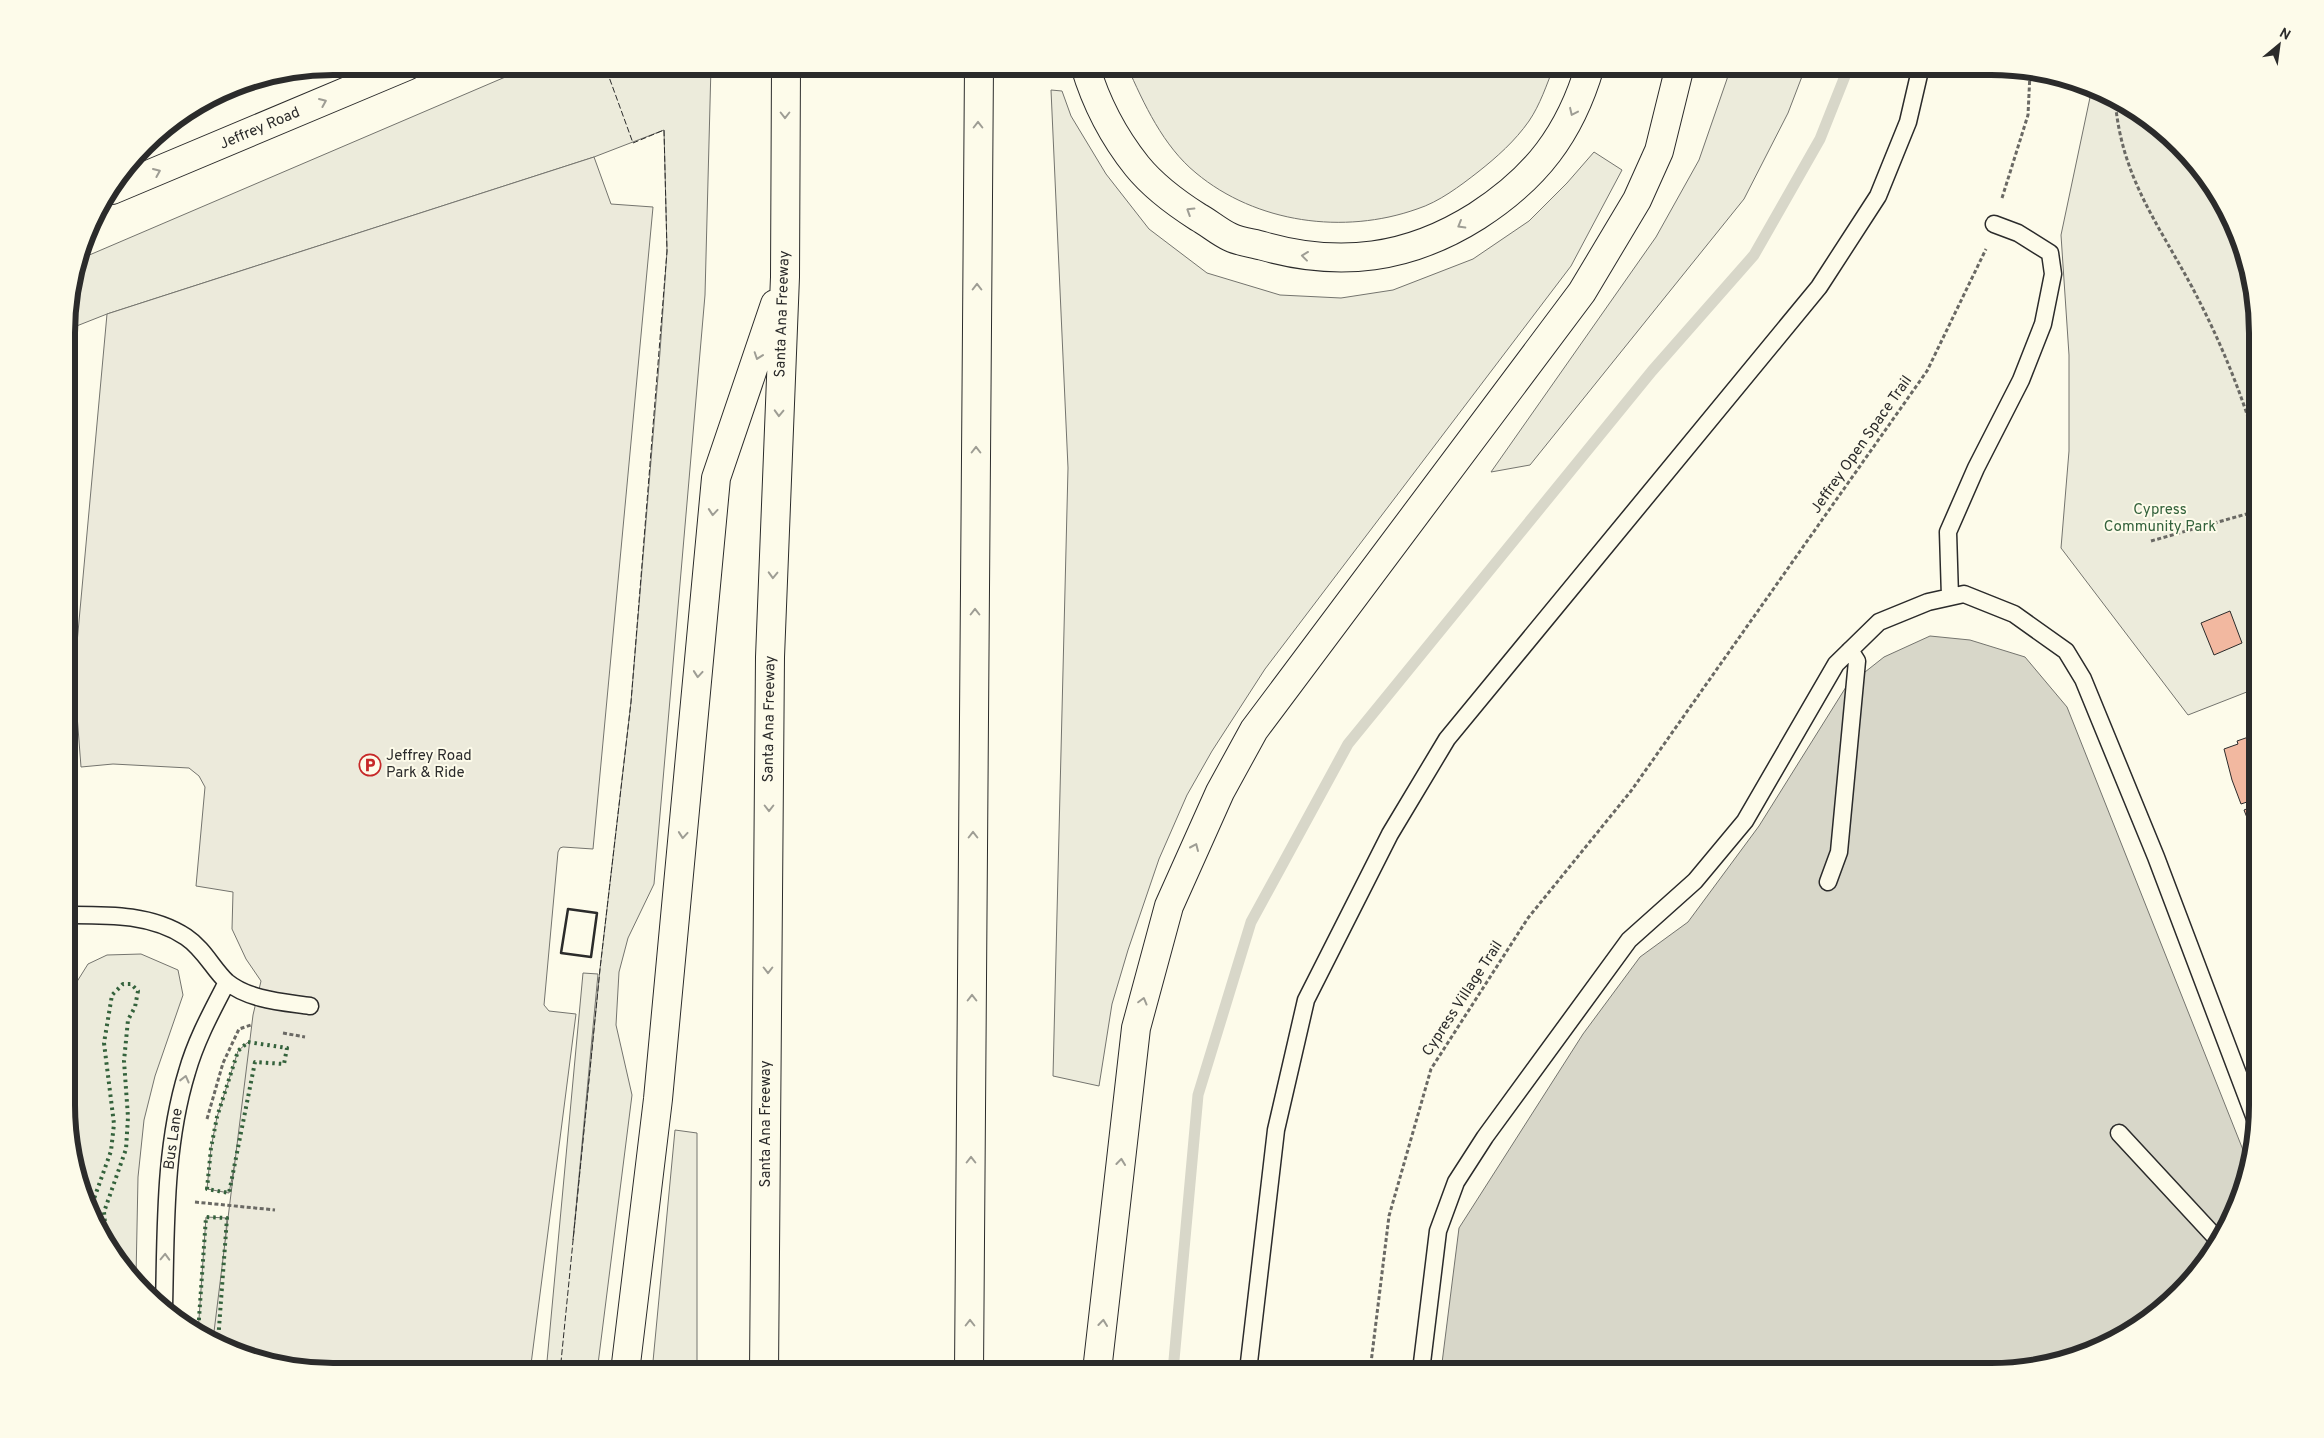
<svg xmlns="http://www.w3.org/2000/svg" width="2324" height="1438" font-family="Overpass,sans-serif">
	<rect width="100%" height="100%" fill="#fdfbea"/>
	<path fill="#ecebdb" stroke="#74746e" d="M531,66H711L705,295L654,884L628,938L619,972L616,1025L632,1095L597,1372H546L583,973L598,974L573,1240L600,969L631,702L660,352L667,251L664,130L594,157L107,314L69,329L68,298L80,259Z
		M1127,66H1554C1547,84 1540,105 1529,121C1515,141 1497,157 1478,172C1460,186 1439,202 1417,209C1344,235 1256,223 1196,173C1163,146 1144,104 1127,66Z
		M1730,66H1806L1788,113L1744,199L1530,465L1491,472L1656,237L1699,160L1727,79Z
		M2092,88L2139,111L2180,144L2222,199L2244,247L2257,315V688L2188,715L2061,548L2069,451V355L2061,235Z
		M1051,90L1062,91L1071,116L1106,174L1149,229L1207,273L1280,295L1341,298L1393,290L1473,259L1529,221L1567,183L1594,152L1622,170L1571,266L1265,669L1212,751L1187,795L1159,859L1128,950L1112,1004L1099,1086L1053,1076L1068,468Z
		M141,954L178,970L183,995L155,1076L144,1120L138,1177L136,1278L111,1253L80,1191L77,1175L73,988L88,964L107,955Z
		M248,1042L287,1048L255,1062L229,1193L207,1189L211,1148L217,1117L238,1051Z
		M675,1130L697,1133V1372H652Z
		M206,1217L227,1218L218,1342L198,1333Z"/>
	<path fill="#eceadb" stroke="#74746e" d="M594,157L611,204L653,207L593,849L563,847L560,848L558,852L544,1005L549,1011L576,1014L530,1372H332L263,1363L213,1340L253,1015L261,981L246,959L232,929L233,892L196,886L205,787L199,776L189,768L113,764L81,767L74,676L107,314Z"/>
	<path fill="#d8d7c9" stroke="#74746e" d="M1930,636L1970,640L2025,657L2067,707L2249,1165C2230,1261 2153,1334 2061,1362C2045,1367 2026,1368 2009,1371H1441L1459,1228L1583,1034L1640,957L1688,922L1759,826L1846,687L1884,657Z"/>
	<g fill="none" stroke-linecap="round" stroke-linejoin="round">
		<path stroke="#d8d7c9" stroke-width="11" d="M1173,1371L1198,1095L1251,922L1348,744L1652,371L1754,255L1820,139L1849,66"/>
	</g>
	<path fill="#f2b8a0" stroke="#2b2b2b" d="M2230,611L2242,643L2214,655L2201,623Z
		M2257,734V832L2253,833L2244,810L2249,808L2247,802L2241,804L2232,780L2224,749L2238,744L2237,741Z"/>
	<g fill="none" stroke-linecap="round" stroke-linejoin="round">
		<g stroke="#2b2b2b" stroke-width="19">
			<path id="lane" d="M1950,597L1948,532L1976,468L2021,380L2043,324L2053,274L2050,253L2018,233L1994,224
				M1828,882L1839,852L1857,661L1850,650
				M68,915C109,915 151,914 186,937C204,949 213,969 227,982C249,1000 283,1002 310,1006
				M2119,1133L2219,1241
				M164,1306C166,1228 164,1147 187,1072C196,1040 212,1011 227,982
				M1248,1371L1276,1130L1306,1000L1390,834L1447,739L1819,287L1878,196L1908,122L1921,66
				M1421,1371L1438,1231L1456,1182L1485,1137L1629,940L1695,881L1745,821L1836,664L1879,622L1928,602L1964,594L2014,614L2066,651L2083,679L2156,857L2257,1124"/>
		</g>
		<g stroke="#2b2b2b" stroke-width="30">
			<path id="primary" d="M112,190L407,66"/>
		</g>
		<g stroke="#2b2b2b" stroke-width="30">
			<path id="highway" d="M1085,66C1096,103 1113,136 1137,166C1154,187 1176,203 1198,217C1209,223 1219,232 1230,237C1240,242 1253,243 1263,246C1340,268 1409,259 1477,216C1536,178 1570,134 1590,66
				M1097,1371L1136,1028L1169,906L1220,792L1254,730L1582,292L1637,200L1659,151L1680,66
				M625,1372L658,1099L716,478L775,304
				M764,1372L770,657L785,277L786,66
				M969,1372L979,66"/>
		</g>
		<path stroke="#6a6964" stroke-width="3" stroke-dasharray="4 2.5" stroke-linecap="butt" d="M2115,99C2121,176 2157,222 2192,287C2219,338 2241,391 2257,446
			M2002,198L2028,115L2030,73
			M2151,541L2257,511
			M283,1033L305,1037
			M207,1119L223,1063L239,1029L251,1025
			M195,1202L275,1210
			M188,1329L189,1319
			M1370,1371L1389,1216L1431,1069L1528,918L1631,791L1927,371L1986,249"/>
		<use href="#lane" stroke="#fdfbea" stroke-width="16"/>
		<use href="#primary" stroke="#fdfbea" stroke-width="28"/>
		<use href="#highway" stroke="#fdfbea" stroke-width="28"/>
		<path stroke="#34623c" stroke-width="4" stroke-dasharray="2.5 4" stroke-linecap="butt" d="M248,1042L287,1048L284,1064L255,1062L229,1193L207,1189L211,1148L217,1117L238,1051Z
			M90,1210L111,1151L114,1124L104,1043L112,995L123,984H131L138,991L135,1007L128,1020L124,1061L128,1117L126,1149L104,1212L107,1245
			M198,1333L206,1217L227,1218L218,1342"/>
		<path stroke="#2b2b2b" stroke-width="1" stroke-dasharray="6 2.5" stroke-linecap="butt" d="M560,1372L600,969L631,702L667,251L664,130L633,143L605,66"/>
		<path stroke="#2b2b2b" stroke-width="2.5" d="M568,909L597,913L591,957L561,953Z"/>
	</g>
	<defs><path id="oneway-chevron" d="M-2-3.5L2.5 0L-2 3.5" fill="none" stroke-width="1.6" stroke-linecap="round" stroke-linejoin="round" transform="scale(1.25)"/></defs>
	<g stroke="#9e9d94">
		<use href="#oneway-chevron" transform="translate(323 102) rotate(-23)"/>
		<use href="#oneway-chevron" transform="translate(1573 112) rotate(115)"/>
		<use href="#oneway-chevron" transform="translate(785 115) rotate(90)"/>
		<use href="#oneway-chevron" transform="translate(978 125) rotate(-90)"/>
		<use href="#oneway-chevron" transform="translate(157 172) rotate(-23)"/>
		<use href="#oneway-chevron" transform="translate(1190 211) rotate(-148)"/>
		<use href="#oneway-chevron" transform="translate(1461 225) rotate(150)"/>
		<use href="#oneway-chevron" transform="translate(1305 256) rotate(-173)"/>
		<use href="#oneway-chevron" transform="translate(977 287) rotate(-90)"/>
		<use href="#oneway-chevron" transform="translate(758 356) rotate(109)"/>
		<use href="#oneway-chevron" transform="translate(779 413) rotate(92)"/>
		<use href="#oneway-chevron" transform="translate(976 450) rotate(-90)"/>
		<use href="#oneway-chevron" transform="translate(713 512) rotate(95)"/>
		<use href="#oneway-chevron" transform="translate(773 575) rotate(92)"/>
		<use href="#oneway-chevron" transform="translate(975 612) rotate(-90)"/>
		<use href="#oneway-chevron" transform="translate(698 674) rotate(95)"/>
		<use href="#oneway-chevron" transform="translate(769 808) rotate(90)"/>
		<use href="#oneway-chevron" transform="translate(683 835) rotate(95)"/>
		<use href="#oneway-chevron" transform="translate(973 835) rotate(-90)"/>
		<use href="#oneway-chevron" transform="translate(1195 847) rotate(-66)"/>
		<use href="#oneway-chevron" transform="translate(768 970) rotate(90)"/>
		<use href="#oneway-chevron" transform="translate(972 998) rotate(-90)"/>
		<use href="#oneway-chevron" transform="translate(1143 1001) rotate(-75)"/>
		<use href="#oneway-chevron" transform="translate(185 1079) rotate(-76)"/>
		<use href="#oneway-chevron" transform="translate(971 1160) rotate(-90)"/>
		<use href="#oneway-chevron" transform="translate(1121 1162) rotate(-84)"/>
		<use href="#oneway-chevron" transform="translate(165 1257) rotate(-88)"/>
		<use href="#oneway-chevron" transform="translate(970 1323) rotate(-90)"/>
		<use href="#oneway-chevron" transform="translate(1103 1323) rotate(-84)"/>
	</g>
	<defs>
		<g id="parking-ring" transform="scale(1.125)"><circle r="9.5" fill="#fdfbea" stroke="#c62828" stroke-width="1.5"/><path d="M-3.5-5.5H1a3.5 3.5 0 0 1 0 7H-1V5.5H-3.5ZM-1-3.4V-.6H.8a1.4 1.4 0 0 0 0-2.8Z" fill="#c62828"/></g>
	</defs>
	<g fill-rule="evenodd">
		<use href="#parking-ring" x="370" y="765"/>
	</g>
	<g text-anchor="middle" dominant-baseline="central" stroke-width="4" stroke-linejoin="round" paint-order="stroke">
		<g font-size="15" fill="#2b2b2b" stroke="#fdfbea">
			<text transform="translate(260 129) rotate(-23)">Jeffrey Road</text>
			<text transform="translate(783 314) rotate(-88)">Santa Ana Freeway</text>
			<text transform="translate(1862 445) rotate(-55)">Jeffrey Open Space Trail</text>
			<text transform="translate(770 719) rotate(-89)">Santa Ana Freeway</text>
			<text transform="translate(1463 999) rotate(-57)">Cypress Village Trail</text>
			<text transform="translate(766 1124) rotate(-90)">Santa Ana Freeway</text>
			<text transform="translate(174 1139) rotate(-82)">Bus Lane</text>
		</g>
		<g font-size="15" fill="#34623c" stroke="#fdfbea">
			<text x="2160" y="510">Cypress<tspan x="2160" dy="17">Community Park</tspan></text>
		</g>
		<g font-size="15" fill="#2b2b2b" stroke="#fdfbea" text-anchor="start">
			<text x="386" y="756">Jeffrey Road<tspan x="386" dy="17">Park &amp; Ride</tspan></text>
		</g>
	</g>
	<path d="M0 0H2324V1438H0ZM333 75H1991A258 258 0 0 1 2249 333V1105A258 258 0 0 1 1991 1363H333A258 258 0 0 1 75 1105V333A258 258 0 0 1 333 75Z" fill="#fdfbea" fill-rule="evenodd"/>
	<path fill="none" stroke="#2b2b2b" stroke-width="6" d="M333 75H1991A258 258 0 0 1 2249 333V1105A258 258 0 0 1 1991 1363H333A258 258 0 0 1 75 1105V333A258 258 0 0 1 333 75Z"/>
	<g transform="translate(2279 45) rotate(29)" stroke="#fdfbea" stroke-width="4" paint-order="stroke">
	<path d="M0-4L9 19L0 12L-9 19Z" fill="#2b2b2b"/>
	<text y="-8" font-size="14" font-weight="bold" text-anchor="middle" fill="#2b2b2b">N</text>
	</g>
</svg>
